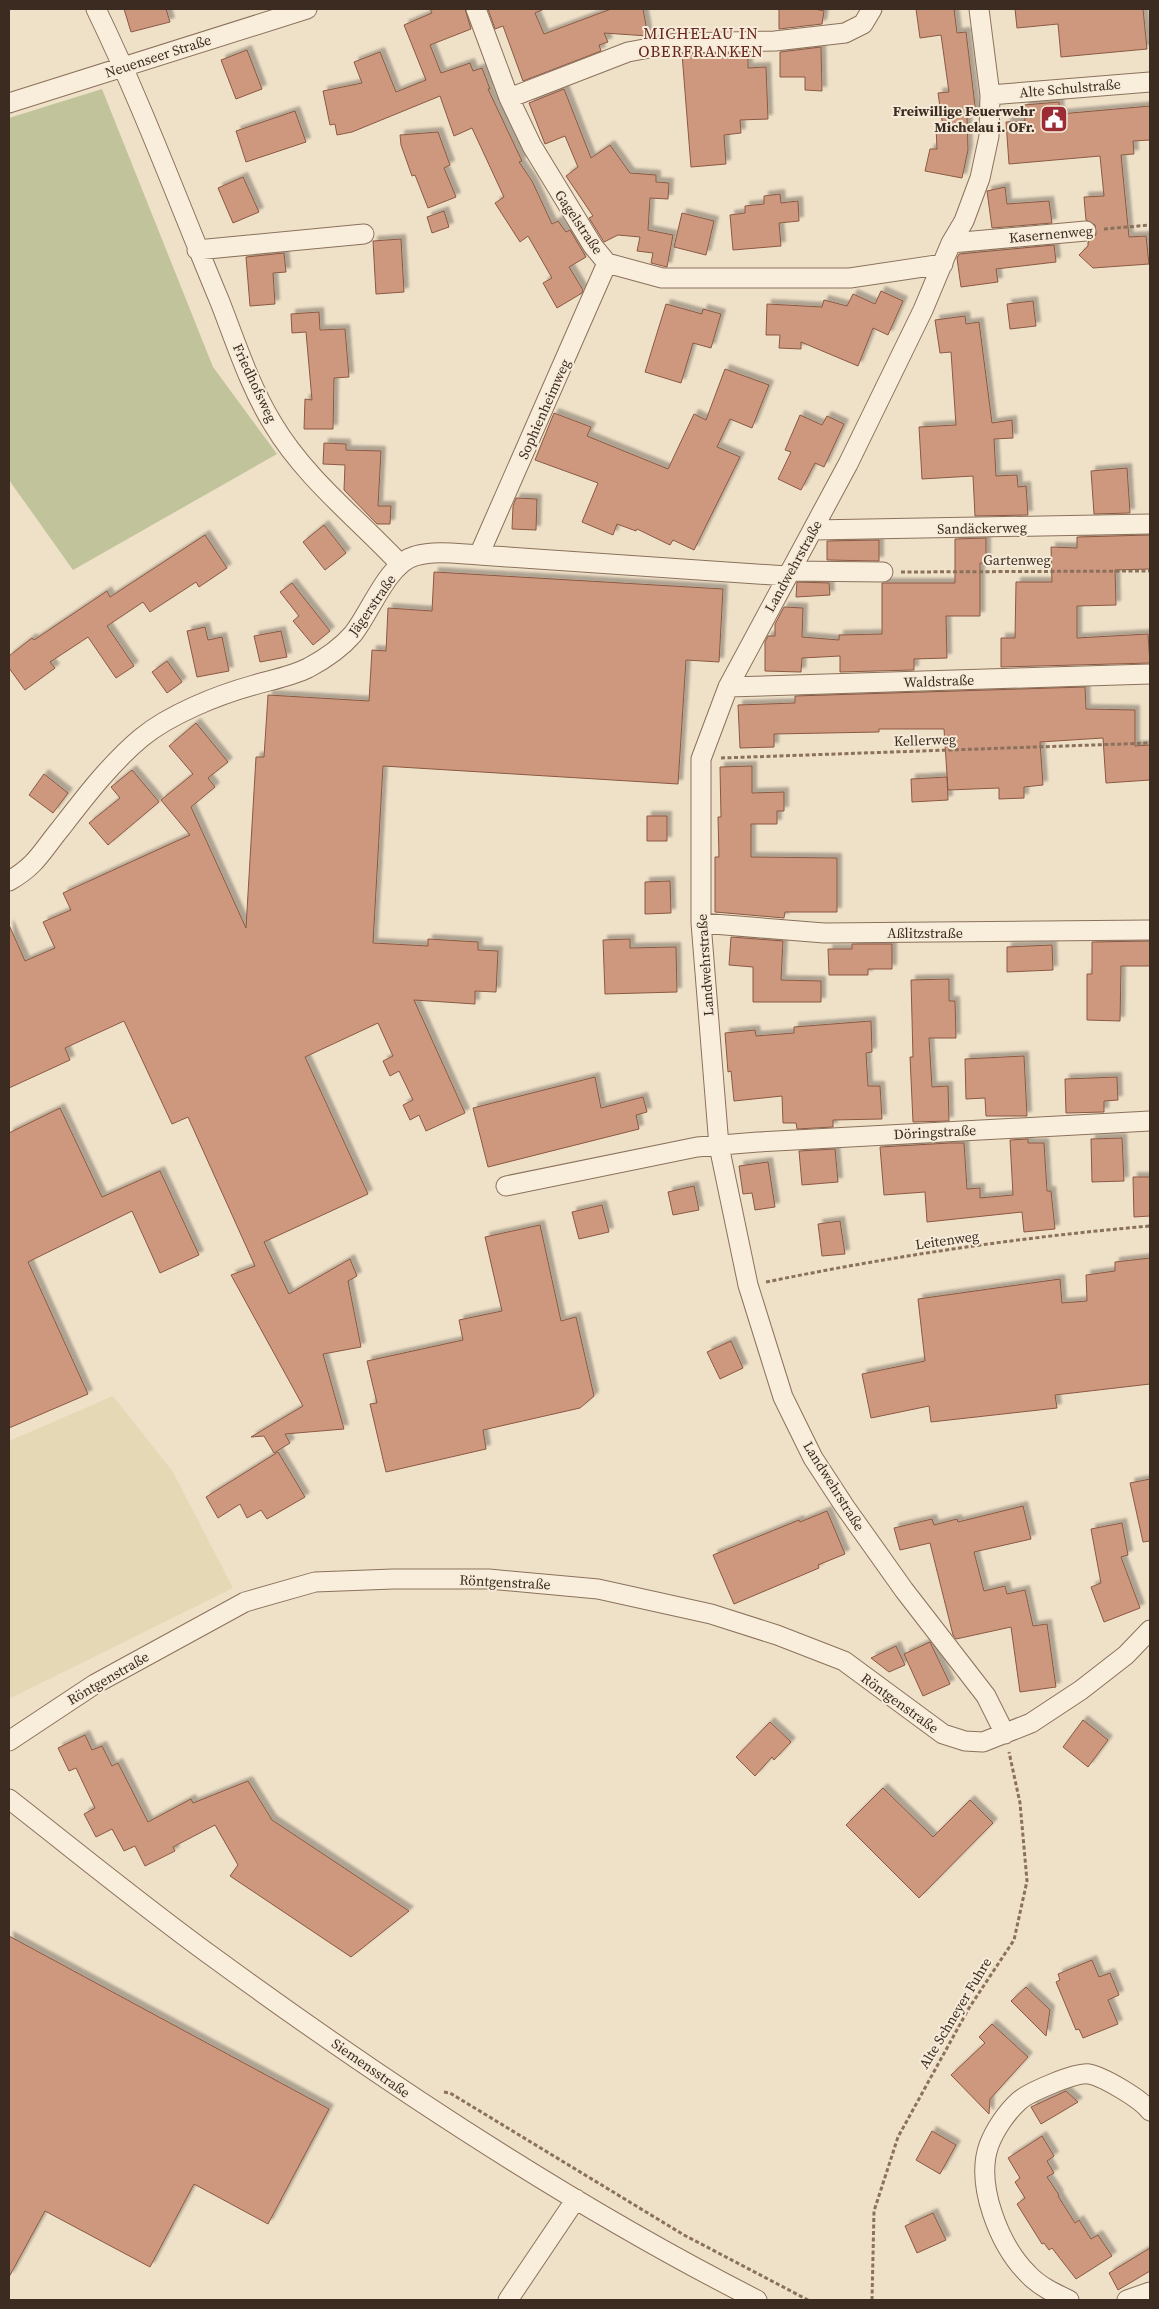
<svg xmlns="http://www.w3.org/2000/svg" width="1159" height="2309" font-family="'Source Serif 4',serif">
	<defs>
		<filter id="shadow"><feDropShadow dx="4.5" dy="-4.5" stdDeviation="1" flood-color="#0004"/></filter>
	</defs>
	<rect width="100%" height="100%" fill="#efe0c8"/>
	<path fill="#e5d9b5" d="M113,1396L173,1472L233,1588L9,1699V1441Z"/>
	<path fill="#c1c39a" d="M102,89L213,367L277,454L73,570L9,480V118Z"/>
	<path fill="#cd987e" stroke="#8b5942" filter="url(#shadow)" d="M124,9H166L170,22L131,32Z
		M430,9H465L471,29L430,45L441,73L470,63L473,71L482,68L490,89H488L522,161L519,162L532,181L552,224L558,221L566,232L570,230L586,257L569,267L583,290L582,293L557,308L543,283L552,278L528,236L520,242L495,203L504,197L472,128L454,136L440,96L352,132L337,135L335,124L330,125L323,91L362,83L354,62L380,52L396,92L426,80L404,25L432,13Z
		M488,9H544L535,13L544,34L611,9H643L648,36L604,33L608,42L599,45L601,51L523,81L503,26L495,29Z
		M779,9H815L824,11L822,24L779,29Z
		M916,9H954L957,33L966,32L976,114L967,115L968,150L962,178L925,171L930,149H937L936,127H943L938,93L949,92L941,35L920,38Z
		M1015,9H1143L1147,49L1061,57L1058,24L1017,28Z
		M821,47L822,91L805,90V77H780V52Z
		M247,50L262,89L236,99L221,60Z
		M748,53V68L766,67L768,119L740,120L741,133L724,135L726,164L691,167L682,54Z
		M564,89L591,158L610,145L630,173L656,175V182L669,183L668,199L650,198L648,230L673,235L667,267L651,263L653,253L637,251L640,237L618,235L604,242L589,218L593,216L566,176L578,167L565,136L545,144L529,103Z
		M1059,102L1060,114L1150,106V140L1133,141L1134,154L1121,155L1129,237L1146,236L1149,264L1093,268L1079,255L1088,246V242L1096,235L1095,225L1086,220L1084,197L1104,196L1100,156L1009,164L1006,122L1025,121L1024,105Z
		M295,111L306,142L246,162L236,131Z
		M438,132L450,165L444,168L456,197L428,208L415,175L412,176L401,145L400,135Z
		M243,177L259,212L233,223L218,188Z
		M1005,187L1007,204L1049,201L1052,223L992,228L987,191Z
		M780,194L781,203L798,201L799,221L779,223L781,246L733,250L730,215L745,213V206L764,204V196Z
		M444,211L449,227L432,233L427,217Z
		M682,213L714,221L706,255L674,247Z
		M401,239L404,292L376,294L373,241Z
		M1054,245L1056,262L996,269L998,282L961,287L957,258L959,254Z
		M284,253L286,272L273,273L275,304L250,306L246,257Z
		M881,291L903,301L888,335L873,328L858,366L801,342V349L779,348L780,335H766L767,304L822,307L824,300L847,306L853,294L875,304Z
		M1033,301L1036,326L1010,329L1007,304Z
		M666,304L702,314L703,309L721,314L711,348L693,343L681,383L645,372Z
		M319,312L320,330L345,329L349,377L334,378L333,429H304L305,399L312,400L306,332L292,333L291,314Z
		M965,316L966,324L979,322L992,423L1012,420L1013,438L994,439L996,476L1017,475L1018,487L1026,486L1028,515L975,516L973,476L922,479L919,427L956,425L951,352L940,353L935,320Z
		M725,369L769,385L752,428L730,419L717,447L740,457L694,550L673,540L670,545L637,529L636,531L617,524L613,535L582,522L598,483L535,460L554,413L591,427L587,436L668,469L694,414L706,420Z
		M800,415L822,425L827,416L844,424L824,467L815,463L801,490L778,479L791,452L785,450Z
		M324,443L346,444V450L381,451L378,506H391L390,524H377L344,490L345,465L323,464Z
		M1127,468L1130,513L1094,514L1091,471Z
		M516,498L537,499L536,530L512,529L513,506Z
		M324,525L346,553L325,570L303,542Z
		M205,535L227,568L199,587L196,582L150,612L143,602L107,626L134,666L116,678L88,637L50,662L55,668L25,690L9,668V656L32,638L34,640L107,591L110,597Z
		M1150,535V569L1115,570L1116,605L1077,606V638L1148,634L1150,663L1001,667V638H1015L1016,582H1052L1051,547L1077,548V537Z
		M986,538V563H980V616H946L947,658L914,659V670L840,672V656L802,658L801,672L765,671V642L768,636H775V624L784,607L803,608L802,637L839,640V635L882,634V583H955V539Z
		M879,540V561L827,560V541Z
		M434,572L723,589L719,662L686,660L678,784L383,766L373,943L428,946V939L478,942V950L498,951L496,992L475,991V1004L414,1000L465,1113L426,1131L419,1115L410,1120L403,1105L413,1100L399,1071L390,1076L383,1061L393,1056L378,1023L305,1057L368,1194L264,1242L289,1294L350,1259L357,1276L348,1281L361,1347L323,1354L344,1429L285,1434L290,1443L274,1453L264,1436L251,1437L303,1406L231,1275L255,1266L188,1117L172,1124L124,1021L65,1048L70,1060L9,1088V925L25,961L55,948L43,922L71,910L63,893L190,835L161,800L193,774L169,746L196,723L228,762L208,778L215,787L191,807L246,928L256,757H264L268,695L369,701L372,650L386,651L388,608L432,611Z
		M797,582L829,583L830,595L796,597Z
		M292,583L330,631L313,645L293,621L299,616L280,592Z
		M205,627L208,640L222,637L229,671L197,677L187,631Z
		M281,631L287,657L260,662L254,636Z
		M167,661L182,682L167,693L152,672Z
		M1085,687L1086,709L1135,710V746L1150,745V780L1106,783L1103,738L1040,742L1043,785L1024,787V798L999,799V788L948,790L944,729H879V732L774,734V747L740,748L738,705L795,703V696Z
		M752,766V793L784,792V811H777V824H751V857L837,858V912H785L784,918L715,912V857H719L718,817H721L720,767Z
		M132,770L159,802L108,845L89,823L120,798L111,787Z
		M44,774L68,793L53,813L29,795Z
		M947,777L948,800L912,802L911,779Z
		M647,816H667V841H647Z
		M670,881L671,913L645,914V882Z
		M731,937L783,941L781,980L821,981V1002H753V967L729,965Z
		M630,939V948L676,947L677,992L605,994L603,940Z
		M1150,941V966H1121L1120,1021L1087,1020V974H1092V942Z
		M852,944H892V969H868V975H829L828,949H852Z
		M1052,945L1053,970L1007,972V947Z
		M949,979V1001H955L956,1038H929L932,1087L948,1086L949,1121L913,1122L910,1057H913L911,980Z
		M871,1021L872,1052L866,1053L868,1086H880L882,1119L833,1120V1127L797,1129L796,1123H783L782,1096L734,1101L731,1071L728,1072L725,1033L755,1030L756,1036L794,1033V1027Z
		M1024,1056L1027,1116H986L985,1098L966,1099L965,1059Z
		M595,1077L601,1108L643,1097L647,1112L636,1115L639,1129L488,1167L473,1108Z
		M1117,1077L1118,1100L1104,1101V1112L1066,1113L1065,1079Z
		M60,1108L102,1197L160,1171L199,1255L160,1273L132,1211L28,1262L88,1394L9,1428V1133Z
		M1122,1138L1124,1181L1092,1182L1091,1139Z
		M1028,1139V1143H1044L1047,1191H1051L1055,1229L1024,1232L1022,1212L927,1222L925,1192L884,1195L880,1147L950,1143H964L967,1189L980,1188V1198L1013,1195L1010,1140Z
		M835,1149L838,1182L802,1185L799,1151Z
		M768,1162L775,1207L755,1210L752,1193L743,1194L739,1166Z
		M1133,1177H1150V1216L1134,1217Z
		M694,1186L699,1210L673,1215L668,1192Z
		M602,1205L609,1232L579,1239L572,1212Z
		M840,1221L845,1254L822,1256L818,1224Z
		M540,1225L561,1321L576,1317L594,1396L580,1408L483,1430L486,1449L386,1472L370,1404L377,1403L367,1361L463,1340L459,1320L502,1311L485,1237Z
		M1150,1258V1384L1055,1395L1057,1408L931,1422L929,1406L871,1418L862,1374L925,1361L918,1299L1060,1279L1062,1303L1087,1301L1086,1275L1115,1271V1262Z
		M731,1341L743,1368L720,1379L707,1352Z
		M278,1452L305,1497L267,1519L261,1510L247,1518L240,1504L218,1518L206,1497Z
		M1150,1479V1541L1143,1542L1130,1483Z
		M1023,1506L1031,1539L974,1552L984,1591L1005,1586L1007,1594L1025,1590L1033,1626L1047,1624L1056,1687L1020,1692L1011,1627L956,1639L953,1635L930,1543L900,1550L894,1528L932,1519L934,1525L957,1519L958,1522Z
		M827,1511L845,1554L818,1565L819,1568L734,1604L713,1555L799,1520L800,1522Z
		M1122,1523L1128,1555L1121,1557L1140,1608L1104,1622L1091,1587L1101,1583L1091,1529Z
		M930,1642L950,1684L923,1696L904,1654Z
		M896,1646L905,1665L889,1672L871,1658Z
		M1083,1720L1108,1740L1088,1767L1063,1747Z
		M770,1722L791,1742L774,1760L772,1757L755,1776L736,1757Z
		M85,1735L92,1750L102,1746L112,1766L118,1763L148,1822L191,1799L193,1803L248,1781L272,1820L409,1911L351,1957L230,1876L238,1865L215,1825L173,1847L175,1851L145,1866L135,1846L124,1851L112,1829L96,1837L84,1814L95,1808L76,1768L69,1771L58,1748Z
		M883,1788L933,1837L970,1800L993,1823L919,1898L846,1825Z
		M9,1936L329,2109L268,2224L194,2184L150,2267L45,2211L9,2277Z
		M1092,1960L1099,1977L1110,1973L1119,1995L1108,2000L1118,2024L1083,2038L1079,2029L1076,2030L1056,1982L1060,1980L1058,1974Z
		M1026,1987L1050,2010L1046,2036L1011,2001Z
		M992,2024L1028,2057L990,2099L989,2114L951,2075L985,2043L979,2037Z
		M1066,2091L1078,2102L1041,2124L1031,2107Z
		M932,2131L956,2145L940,2174L916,2160Z
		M1042,2136L1054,2156L1047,2161L1054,2173L1047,2177L1059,2195L1058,2196L1075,2223L1079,2220L1091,2239L1098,2235L1112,2256L1076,2279L1052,2248L1049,2250L1044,2243L1042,2244L1017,2204L1025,2198L1015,2182L1020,2178L1008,2158Z
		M933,2213L946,2240L917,2253L905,2226Z
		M1150,2248V2271L1118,2290L1109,2273Z"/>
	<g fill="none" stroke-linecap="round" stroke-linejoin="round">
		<g stroke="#8b715c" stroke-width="21">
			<path id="minor" d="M96,9C142,104 179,204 220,302C236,343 250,387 273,424C305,478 358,519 400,564
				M476,9L509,98L532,146L593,246L607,263L662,278H850L943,264
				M979,9L990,95L989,136L980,178L964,221L951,243L923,310L848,464L728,687L701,759V923L719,1146L748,1285L783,1397L813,1458L845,1507L904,1590L986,1696L1005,1734
				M990,95L1150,82
				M509,98L628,52L676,43L775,41L845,33L863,24L872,9
				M9,103L307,9
				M951,243L1086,231
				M197,250L364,234
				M813,530L1150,524
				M479,555L607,263
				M790,571L883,572
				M728,687L1150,674
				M9,881C36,866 42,851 61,828C85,797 111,763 141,738C170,714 218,695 254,685C271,680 292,676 308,668C325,659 340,649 353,634C370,613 388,563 415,556C436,550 459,554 479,555L787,576
				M701,923L824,933L1150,930
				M506,1186L697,1147L758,1142L1150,1121
				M9,1741L95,1684L245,1602L315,1582L393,1579H489L598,1589L711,1614L777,1635L844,1661L943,1734L965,1741L983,1742L1031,1723L1081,1690L1126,1655L1150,1630
				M9,1799C77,1852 144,1907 213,1957C384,2082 568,2204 757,2300
				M508,2300L576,2199
				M1069,2300C1054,2293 1039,2286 1028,2274C999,2245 975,2184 989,2145C995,2129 1007,2112 1019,2101C1029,2092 1076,2072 1089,2074C1104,2077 1141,2099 1150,2111
				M1127,2300L1150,2292"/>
		</g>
		<path stroke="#8b715c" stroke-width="3" stroke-dasharray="4 2.5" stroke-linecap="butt" d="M1104,229L1150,225
			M901,572L1150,571
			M721,758L1150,743
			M766,1282C893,1256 1021,1237 1150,1226
			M444,2092L450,2093L684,2235L808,2300
			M872,2300L874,2211L898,2137L969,2008L1014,1940L1027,1881L1020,1803L1009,1752"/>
		<use href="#minor" stroke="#f9eedb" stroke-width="19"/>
	</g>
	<defs>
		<g id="civic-square" transform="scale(1.4375)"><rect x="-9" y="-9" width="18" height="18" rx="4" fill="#9b2c36" stroke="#f6ebd8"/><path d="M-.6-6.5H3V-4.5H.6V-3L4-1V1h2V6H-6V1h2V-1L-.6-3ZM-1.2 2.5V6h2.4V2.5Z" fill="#fff"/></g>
	</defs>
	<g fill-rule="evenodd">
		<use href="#civic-square" x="1054" y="119"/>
	</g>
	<g text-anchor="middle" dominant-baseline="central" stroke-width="4" stroke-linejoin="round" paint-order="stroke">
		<g font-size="14" fill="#3c2b20" stroke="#f6ebd8">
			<text transform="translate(158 56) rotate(-18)">Neuenseer Straße</text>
			<text transform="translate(1070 88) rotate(-5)">Alte Schulstraße</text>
			<text transform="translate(579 222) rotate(56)">Gagelstraße</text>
			<text transform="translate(1051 234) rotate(-5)">Kasernenweg</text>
			<text transform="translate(255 383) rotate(65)">Friedhofsweg</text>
			<text transform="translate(544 409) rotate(-66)">Sophienheimweg</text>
			<text transform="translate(982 528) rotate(-1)">Sandäckerweg</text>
			<text x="1017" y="560">Gartenweg</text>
			<text transform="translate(793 566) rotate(-61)">Landwehrstraße</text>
			<text transform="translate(372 605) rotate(-55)">Jägerstraße</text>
			<text transform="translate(939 681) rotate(-2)">Waldstraße</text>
			<text transform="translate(925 740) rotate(-2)">Kellerweg</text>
			<text x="925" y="933">Aßlitzstraße</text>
			<text transform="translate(705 965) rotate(-94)">Landwehrstraße</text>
			<text transform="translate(935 1132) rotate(-3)">Döringstraße</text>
			<text transform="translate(947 1240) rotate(-8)">Leitenweg</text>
			<text transform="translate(834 1486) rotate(58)">Landwehrstraße</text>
			<text transform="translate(505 1582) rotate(3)">Röntgenstraße</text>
			<text transform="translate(108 1678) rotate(-30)">Röntgenstraße</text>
			<text transform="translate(900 1703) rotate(36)">Röntgenstraße</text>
			<text transform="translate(955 2013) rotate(-59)">Alte Schneyer Fuhre</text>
			<text transform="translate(371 2068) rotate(35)">Siemensstraße</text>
		</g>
		<g font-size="14" font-weight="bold" fill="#3c2b20" stroke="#f6ebd8" text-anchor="end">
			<text x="1035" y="111">Freiwillige Feuerwehr<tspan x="1035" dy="16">Michelau i. OFr.</tspan></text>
		</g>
		<g font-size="16" letter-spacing="1" fill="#68281f" stroke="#f6ebd8">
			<text x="701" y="33">MICHELAU IN<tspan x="701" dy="18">OBERFRANKEN</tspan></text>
		</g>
	</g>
	<rect width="1159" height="2309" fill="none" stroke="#3c2b20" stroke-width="20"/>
</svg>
